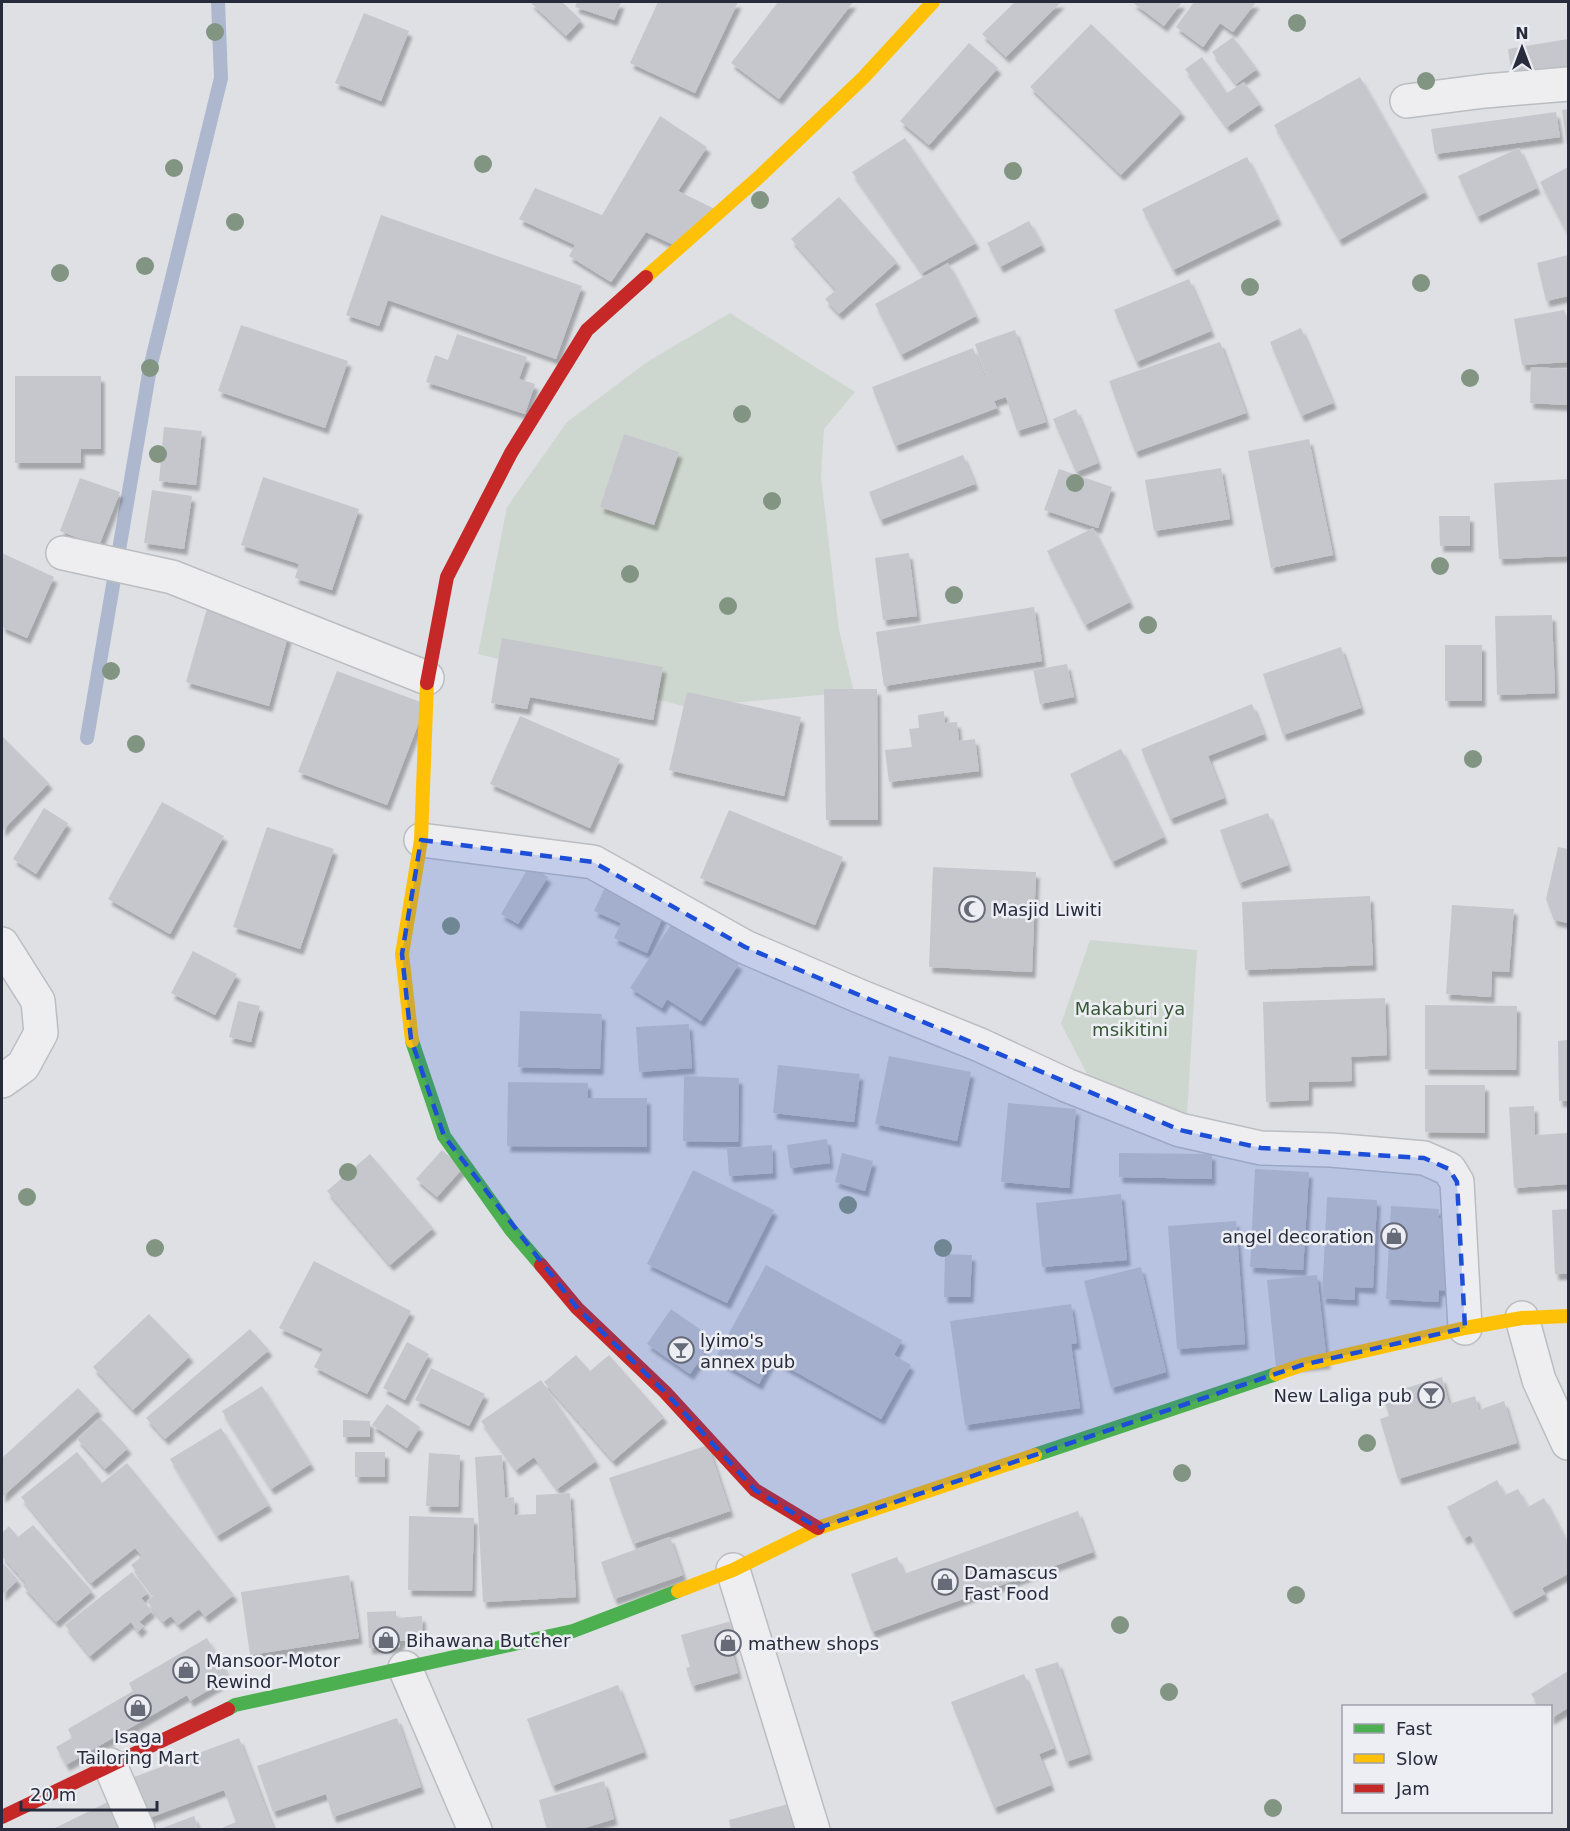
<svg xmlns="http://www.w3.org/2000/svg" width="1570" height="1831" font-family="'DejaVu Sans',sans-serif">
	<defs>
		<filter id="shadow"><feDropShadow dx="3.5" dy="6" stdDeviation="1.5" flood-color="#0004"/></filter>
	</defs>
	<rect width="100%" height="100%" fill="#dee0e4"/>
	<path fill="#ced7cf" d="M730,313L855,392L824,429L821,477L839,630L854,692L687,707L478,654L507,507L567,422L647,362Z
		M1090,940L1197,950L1187,1115L1104,1106L1061,1024Z"/>
	<g fill="none" stroke-linecap="round" stroke-linejoin="round">
		<path stroke="#adb8cf" stroke-width="14" d="M87,738L150,368L221,78L218,2"/>
	</g>
	<path fill="#c6c7cc" filter="url(#shadow)" d="M530,2H562L581,20L566,36Z
		M577,2H621L614,20L575,7Z
		M658,2H738L695,93L630,63Z
		M778,2H853L779,99L731,63Z
		M1015,2H1061L1006,57L982,34Z
		M1132,2H1182L1164,26Z
		M1194,2H1256L1233,32L1220,23L1203,47L1176,27Z
		M364,13L409,31L381,101L335,83Z
		M1091,24L1182,112L1121,175L1030,87Z
		M1233,37L1257,69L1236,84L1212,52Z
		M1568,39V70L1513,80L1508,49Z
		M969,43L998,68L929,145L900,121Z
		M1202,57L1227,93L1244,82L1260,104L1227,127L1185,69Z
		M1360,77L1425,192L1339,240L1274,125Z
		M1568,109V146H1567L1562,110Z
		M1556,112L1560,137L1435,154L1431,129Z
		M660,116L707,147L678,191L715,209L676,246L646,232L611,282L569,256L575,245L519,219L535,188L602,215Z
		M905,138L976,243L922,273L852,172Z
		M1519,148L1537,188L1477,217L1458,176Z
		M1247,157L1278,219L1173,270L1142,209Z
		M1568,167V235L1540,182Z
		M839,197L897,262L839,314L825,299L836,290L791,239Z
		M381,215L582,286L556,359L388,300L379,326L346,315Z
		M1029,221L1042,245L1000,267L987,243Z
		M1568,255V296L1546,301L1537,263Z
		M948,263L976,316L901,355L875,304Z
		M1189,279L1211,331L1136,362L1114,310Z
		M1564,310L1568,320V362L1522,365L1514,319Z
		M241,325L348,361L325,428L218,391Z
		M1301,328L1333,403L1301,416L1270,342Z
		M1015,330L1046,422L1017,431L1006,397L994,401L997,408L895,446L872,387L973,348L992,394L975,344Z
		M457,334L527,357L519,379L535,384L525,414L426,382L435,355L448,360Z
		M1220,342L1246,413L1135,452L1109,381Z
		M1531,367L1568,369V405L1530,403Z
		M15,376H101V449H81V463H15Z
		M1076,409L1098,463L1076,472L1053,419Z
		M164,427L202,431L196,485L159,481Z
		M624,434L679,452L654,525L600,507Z
		M1309,439L1333,555L1271,568L1248,451Z
		M963,455L975,484L880,520L869,492Z
		M1221,468L1230,519L1154,531L1145,480Z
		M1059,469L1112,487L1098,528L1044,510Z
		M263,477L359,509L332,590L295,578L299,564L241,545Z
		M80,478L120,492L99,546L60,531Z
		M1568,479V556L1499,559L1494,483Z
		M152,490L192,496L184,549L144,543Z
		M1439,516H1470V546H1440Z
		M1093,528L1130,602L1085,625L1047,551Z
		M2,553L54,577L27,638L2,627Z
		M909,553L917,616L883,620L875,558Z
		M208,605L290,629L269,706L186,682Z
		M1034,607L1042,661L884,686L876,632Z
		M1552,615L1555,693L1497,695L1495,616Z
		M502,638L663,667L653,720L530,697L527,709L491,703Z
		M1445,645H1482V701H1445Z
		M1341,647L1361,708L1283,735L1263,674Z
		M1067,664L1074,697L1040,704L1033,670Z
		M337,671L426,704L387,805L298,772Z
		M824,689H877L878,820H826Z
		M687,692L801,717L784,796L669,770Z
		M1252,704L1264,734L1208,756L1224,798L1170,819L1141,749Z
		M944,711L945,723L957,722L959,741L975,739L979,771L889,782L885,750L912,747L909,729L919,728L918,715Z
		M520,716L620,759L590,828L490,784Z
		M2,736L49,783L2,831Z
		M1121,749L1164,837L1112,862L1070,774Z
		M162,802L224,836L170,934L108,899Z
		M44,808L68,823L36,874L13,859Z
		M729,810L843,857L815,925L700,878Z
		M1268,813L1288,865L1239,883L1220,830Z
		M267,827L334,849L300,949L233,927Z
		M1558,847L1568,849V923L1554,920L1546,899Z
		M530,865L548,877L518,924L501,914Z
		M933,867L1036,872L1032,972L929,967Z
		M608,881L667,908L647,953L614,938L621,923L594,911Z
		M1370,896L1373,965L1245,970L1242,902Z
		M1452,905L1514,909L1509,972L1492,971L1491,997L1446,994Z
		M672,923L739,964L701,1021L667,999L662,1008L630,988Z
		M193,951L237,974L215,1015L171,993Z
		M1385,998L1387,1055L1351,1057L1352,1081L1309,1082V1100L1266,1102L1263,1002Z
		M238,1001L260,1006L251,1042L229,1037Z
		M1425,1005L1517,1006L1516,1070L1425,1069Z
		M520,1011L602,1014L600,1069L518,1067Z
		M689,1024L692,1068L639,1072L636,1027Z
		M1568,1040V1101H1559L1558,1041Z
		M889,1056L971,1072L957,1141L875,1124Z
		M778,1065L860,1074L854,1122L773,1113Z
		M684,1076L739,1078L738,1142L683,1141Z
		M508,1082L588,1083V1098H647V1147L507,1146Z
		M1425,1085H1485V1133L1425,1132Z
		M1008,1103L1076,1109L1069,1188L1001,1182Z
		M1534,1106L1535,1135L1568,1133V1184L1514,1188L1509,1107Z
		M827,1139L830,1163L790,1168L787,1145Z
		M772,1145L773,1173L729,1176L727,1148Z
		M442,1150L463,1168L437,1197L416,1179Z
		M842,1153L873,1161L865,1191L835,1182Z
		M1119,1153L1212,1154V1179L1119,1177Z
		M370,1154L433,1228L390,1265L327,1191Z
		M1255,1169L1309,1172L1303,1270L1250,1267Z
		M693,1170L774,1210L727,1303L647,1264Z
		M1121,1194L1127,1260L1042,1267L1036,1203Z
		M1327,1197L1377,1200L1373,1288L1355,1287V1300L1322,1298Z
		M1391,1206L1439,1209L1438,1218L1467,1219L1464,1291L1439,1290L1438,1302L1386,1299Z
		M1568,1209V1274H1555L1552,1210Z
		M1236,1221L1245,1344L1177,1349L1168,1226Z
		M945,1254L972,1255L970,1297H944Z
		M314,1261L411,1311L367,1394L314,1367L323,1349L279,1328Z
		M766,1265L902,1340L894,1355L911,1365L881,1419L772,1359L759,1384L715,1359Z
		M1141,1267L1166,1372L1111,1388L1084,1281Z
		M1317,1275L1327,1363L1276,1368L1267,1280Z
		M1071,1304L1077,1343L1071,1344L1080,1408L965,1425L950,1321Z
		M671,1309L711,1337L702,1349L706,1351L690,1374L647,1344Z
		M149,1314L190,1356L133,1410L93,1367Z
		M250,1329L269,1350L165,1439L146,1418Z
		M407,1342L429,1354L405,1400L383,1388Z
		M576,1355L590,1371L609,1355L664,1417L613,1461L544,1382Z
		M431,1368L485,1394L469,1426L415,1400Z
		M1442,1377L1449,1404L1475,1396L1479,1410L1504,1401L1517,1443L1398,1479L1380,1419L1389,1416L1383,1395Z
		M541,1380L596,1461L557,1489L534,1457L516,1470L481,1421Z
		M262,1386L311,1464L271,1489L222,1411Z
		M78,1388L99,1410L2,1497V1458Z
		M387,1404L420,1427L407,1448L372,1425Z
		M100,1418L128,1448L105,1469L77,1439Z
		M343,1420L370,1421V1437H343Z
		M221,1428L269,1505L217,1536L170,1459Z
		M708,1445L730,1511L633,1544L609,1478Z
		M77,1452L102,1483L127,1463L234,1595L205,1617L199,1609L178,1625L171,1616L163,1622L147,1601L154,1595L131,1565L142,1556L135,1548L91,1583L21,1497Z
		M355,1452H385V1477H355Z
		M429,1453L460,1455L458,1507L426,1506Z
		M502,1455L505,1498L514,1497L515,1515L536,1514V1495L570,1493L576,1597L483,1602L475,1457Z
		M1497,1480L1505,1495L1518,1489L1528,1507L1544,1498L1568,1544V1574L1542,1588L1545,1594L1512,1612L1470,1535L1464,1539L1447,1507Z
		M1078,1511L1093,1552L872,1632L851,1574L897,1557L904,1574Z
		M409,1516L474,1518L472,1591L408,1590Z
		M33,1525L92,1591L56,1622L23,1586L26,1583L2,1556V1533L9,1526L18,1537Z
		M670,1537L683,1575L614,1599L601,1562Z
		M2,1562L18,1580L2,1595Z
		M132,1572L148,1593L141,1598L152,1611L139,1622L144,1626L138,1632L131,1622L90,1656L65,1625Z
		M349,1575L359,1638L250,1655L241,1592Z
		M396,1611V1618L422,1616L423,1640L400,1641V1647L369,1648L367,1612Z
		M735,1620L741,1640L730,1643L738,1673L692,1686L686,1668L690,1667L681,1635Z
		M207,1638L230,1678L190,1701L187,1695L66,1765L56,1747L72,1738L68,1729L133,1691L129,1683Z
		M1058,1662L1089,1754L1066,1762L1035,1669Z
		M1568,1671V1708L1550,1719V1706H1539L1531,1694Z
		M1024,1674L1054,1748L1039,1754L1051,1785L994,1808L951,1702Z
		M618,1685L644,1752L552,1786L527,1719Z
		M397,1718L421,1787L333,1817L326,1794L273,1812L257,1766Z
		M239,1738L274,1830H217L236,1822L224,1790L141,1821L126,1780Z
		M604,1781L614,1819L578,1830H547L539,1800Z
		M803,1800L812,1830H731L729,1820Z
		M110,1801L124,1830H51Z
		M194,1816L199,1830H160V1829Z"/>
	<g fill="none" stroke-linecap="round" stroke-linejoin="round">
		<g stroke="#bbbdc1" stroke-width="36">
			<path id="street" d="M1407,101L1485,91L1568,84
				M63,553L172,577L427,678
				M421,840L593,862L745,947L859,996L980,1045L1066,1085L1180,1130L1261,1148L1331,1150L1424,1158L1449,1169L1457,1182L1465,1328
				M2,944L38,1001L41,1033L23,1066L2,1081
				M1522,1318L1539,1380L1568,1443
				M733,1570L813,1830
				M405,1668L475,1830
				M110,1765L138,1830"/>
		</g>
		<use href="#street" stroke="#eeeef1" stroke-width="33"/>
		<path stroke="#4caf50" stroke-width="14" d="M412,1041L444,1136L511,1230L541,1265
			M1035,1455L1276,1374
			M228,1709L235,1705L573,1631L678,1591"/>
		<path stroke="#ffc107" stroke-width="14" d="M646,277L759,177L863,78L933,2
			M412,1041L402,954L421,840L427,683
			M1276,1374L1302,1365L1465,1328L1522,1318L1568,1316
			M678,1591L733,1570L818,1528L1035,1455"/>
		<path stroke="#c62828" stroke-width="14" d="M427,683L447,577L511,453L587,330L646,277
			M541,1265L577,1308L665,1392L755,1490L818,1528
			M2,1817L228,1709"/>
	</g>
	<g fill="#829583">
		<circle cx="1297" cy="23" r="9"/>
		<circle cx="215" cy="32" r="9"/>
		<circle cx="1426" cy="81" r="9"/>
		<circle cx="483" cy="164" r="9"/>
		<circle cx="174" cy="168" r="9"/>
		<circle cx="1013" cy="171" r="9"/>
		<circle cx="760" cy="200" r="9"/>
		<circle cx="235" cy="222" r="9"/>
		<circle cx="145" cy="266" r="9"/>
		<circle cx="60" cy="273" r="9"/>
		<circle cx="1421" cy="283" r="9"/>
		<circle cx="1250" cy="287" r="9"/>
		<circle cx="150" cy="368" r="9"/>
		<circle cx="1470" cy="378" r="9"/>
		<circle cx="742" cy="414" r="9"/>
		<circle cx="158" cy="454" r="9"/>
		<circle cx="1075" cy="483" r="9"/>
		<circle cx="772" cy="501" r="9"/>
		<circle cx="1440" cy="566" r="9"/>
		<circle cx="630" cy="574" r="9"/>
		<circle cx="954" cy="595" r="9"/>
		<circle cx="728" cy="606" r="9"/>
		<circle cx="1148" cy="625" r="9"/>
		<circle cx="111" cy="671" r="9"/>
		<circle cx="136" cy="744" r="9"/>
		<circle cx="1473" cy="759" r="9"/>
		<circle cx="451" cy="926" r="9"/>
		<circle cx="348" cy="1172" r="9"/>
		<circle cx="27" cy="1197" r="9"/>
		<circle cx="848" cy="1205" r="9"/>
		<circle cx="155" cy="1248" r="9"/>
		<circle cx="943" cy="1248" r="9"/>
		<circle cx="1367" cy="1443" r="9"/>
		<circle cx="1182" cy="1473" r="9"/>
		<circle cx="1296" cy="1595" r="9"/>
		<circle cx="1120" cy="1625" r="9"/>
		<circle cx="1169" cy="1692" r="9"/>
		<circle cx="1273" cy="1808" r="9"/>
	</g>
	<path fill="#1d4ed8" fill-opacity="0.2" stroke="#1d4ed8" stroke-width="4.5" stroke-dasharray="12 8" stroke-linejoin="round" d="M421,840L593,862L745,947L1180,1130L1261,1148L1424,1158L1449,1169L1457,1182L1465,1328L1302,1365L818,1528L755,1490L665,1392L577,1308L444,1136L411,1039L402,954Z"/>
	<defs>
		<g id="mosque-ring" transform="scale(1.35)"><circle r="9.5" fill="#eceef4" stroke="#676a77" stroke-width="1.5"/><path d="M3.5-4.9A6 6 0 1 0 3.5 4.9A5 5 0 1 1 3.5-4.9Z" fill="#676a77"/></g>
		<g id="shop-ring" transform="scale(1.35)"><circle r="9.5" fill="#eceef4" stroke="#676a77" stroke-width="1.5"/><path d="M-5-2.5h2.3a2.7 3.5 0 0 1 5.4 0H5L5.5 6h-11ZM-1.5-2.5h3a1.5 2.3 0 0 0-3 0Z" fill="#676a77"/></g>
		<g id="bar-ring" transform="scale(1.35)"><circle r="9.5" fill="#eceef4" stroke="#676a77" stroke-width="1.5"/><path d="M-6-5H6L.8 .8V4.5H3.5V6h-7V4.5H-.8V.8Z" fill="#676a77"/></g>
	</defs>
	<g fill-rule="evenodd">
		<use href="#mosque-ring" x="972" y="909"/>
		<use href="#shop-ring" x="1394" y="1236"/>
		<use href="#bar-ring" x="681" y="1350"/>
		<use href="#bar-ring" x="1431" y="1395"/>
		<use href="#shop-ring" x="945" y="1582"/>
		<use href="#shop-ring" x="386" y="1640"/>
		<use href="#shop-ring" x="728" y="1643"/>
		<use href="#shop-ring" x="186" y="1670"/>
		<use href="#shop-ring" x="138" y="1708"/>
	</g>
	<g text-anchor="middle" dominant-baseline="central" stroke-width="5" stroke-linejoin="round" paint-order="stroke">
		<g font-size="18" fill="#272b3c" stroke="#eceef4" text-anchor="start">
			<text x="992" y="909">Masjid Liwiti</text>
			<text x="1374" y="1236" text-anchor="end">angel decoration</text>
			<text x="700" y="1340">lyimo's<tspan x="700" dy="21">annex pub</tspan></text>
			<text x="1412" y="1395" text-anchor="end">New Laliga pub</text>
			<text x="964" y="1572">Damascus<tspan x="964" dy="21">Fast Food</tspan></text>
			<text x="406" y="1640">Bihawana Butcher</text>
			<text x="748" y="1643">mathew shops</text>
			<text x="206" y="1660">Mansoor-Motor<tspan x="206" dy="21">Rewind</tspan></text>
			<text x="138" y="1736" text-anchor="middle">Isaga<tspan x="138" dy="21">Tailoring Mart</tspan></text>
		</g>
		<g font-size="18" fill="#365734" stroke="#eceef4">
			<text x="1130" y="1008">Makaburi ya<tspan x="1130" dy="21">msikitini</tspan></text>
		</g>
	</g>
	<rect width="1570" height="1831" fill="none" stroke="#272b3c" stroke-width="6"/>
	<rect x="1342" y="1705" width="210" height="108" fill="#eceef4" stroke="#9da0aa" stroke-width="1.5"/>
	<rect x="1354" y="1724" width="30" height="9" fill="#4caf50" stroke="#9da0aa" stroke-width="1.5"/>
	<text x="1396" y="1735" font-size="18" fill="#272b3c">Fast</text>
	<rect x="1354" y="1754" width="30" height="9" fill="#ffc107" stroke="#9da0aa" stroke-width="1.5"/>
	<text x="1396" y="1765" font-size="18" fill="#272b3c">Slow</text>
	<rect x="1354" y="1784" width="30" height="9" fill="#c62828" stroke="#9da0aa" stroke-width="1.5"/>
	<text x="1396" y="1795" font-size="18" fill="#272b3c">Jam</text>
	<g transform="translate(1522 48)" stroke="#eceef4" stroke-width="4.5" paint-order="stroke">
	<path d="M0-4.5L10 22L0 15L-10 22Z" fill="#272b3c"/>
	<text y="-9" font-size="16" font-weight="bold" text-anchor="middle" fill="#272b3c">N</text>
	</g>
	<path d="M21 1801v9h136v-9" fill="none" stroke="#272b3c" stroke-width="3"/>
	<text x="30" y="1801" font-size="18" fill="#272b3c" stroke="#eceef4" stroke-width="4.5" paint-order="stroke">20 m</text>
</svg>
